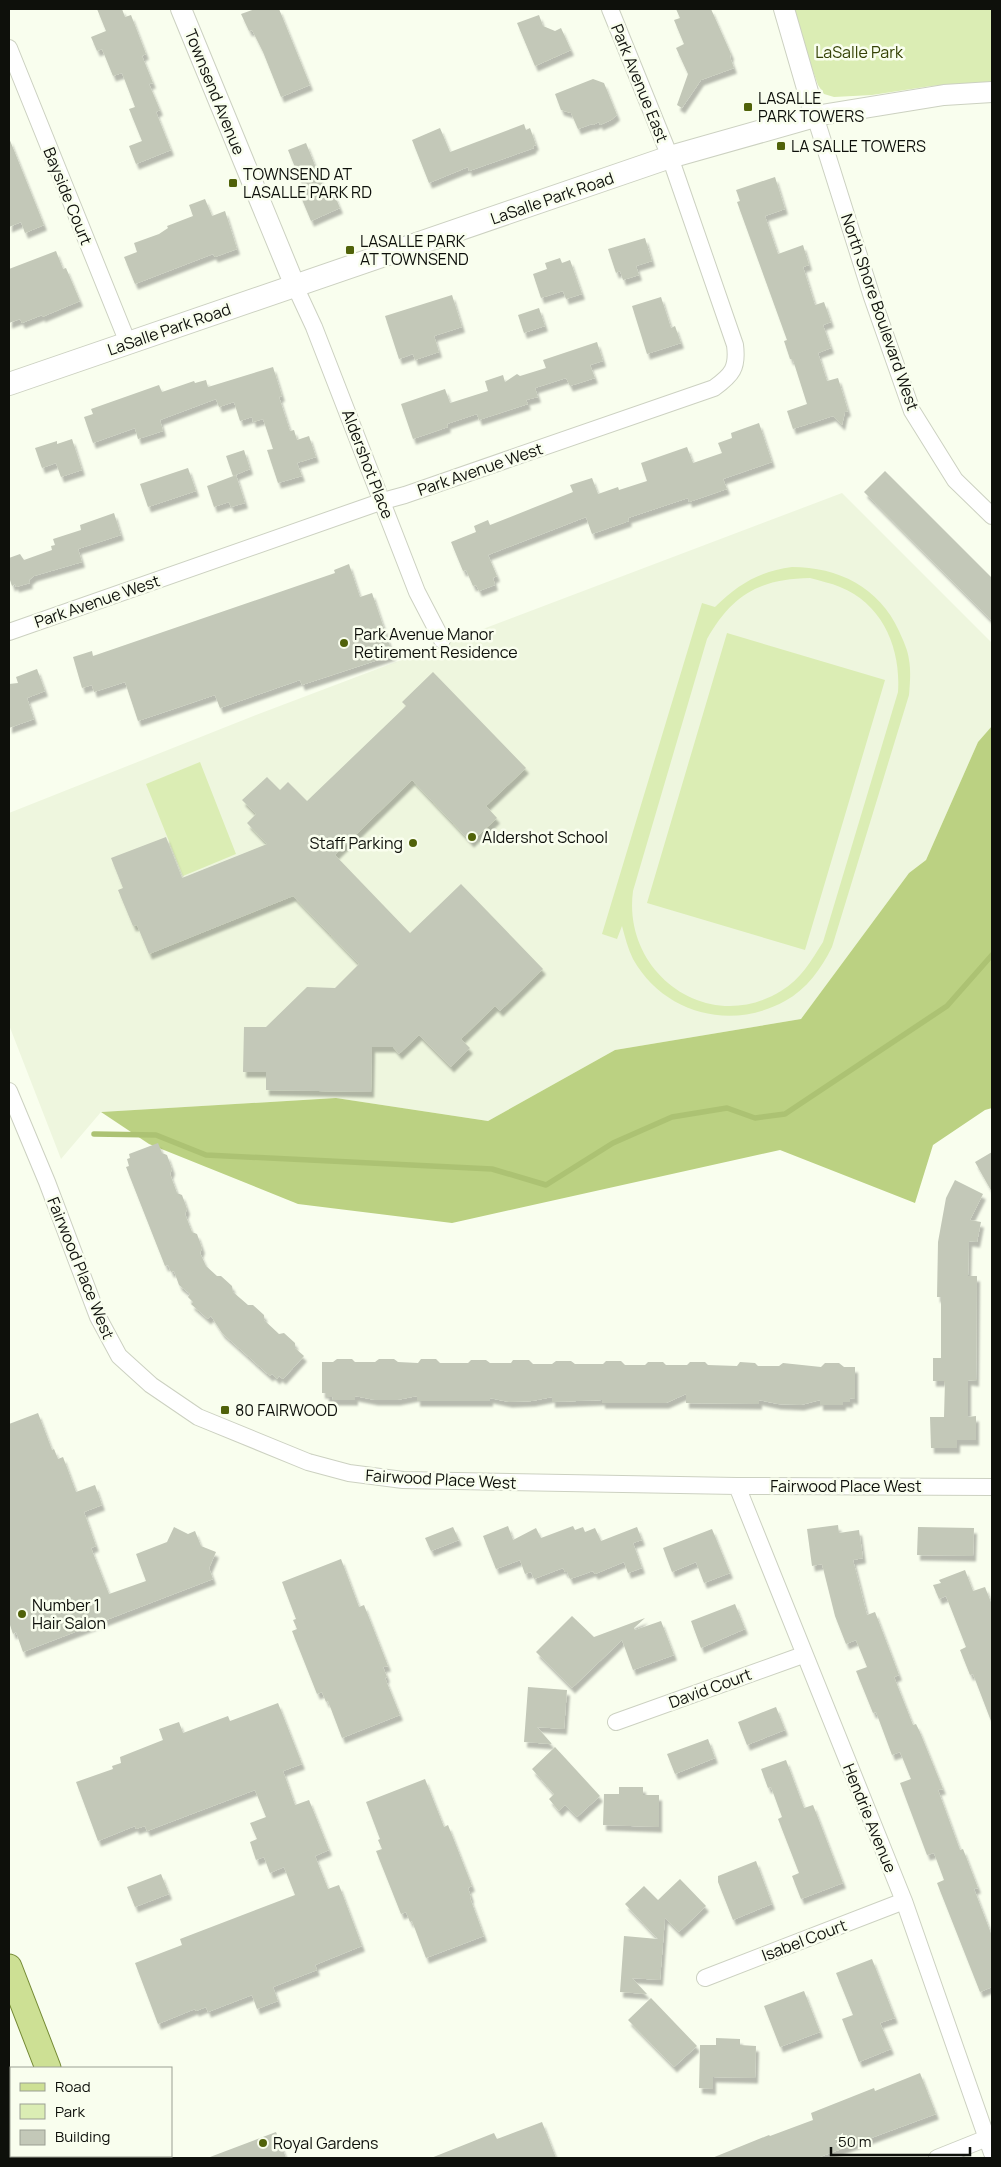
<svg xmlns="http://www.w3.org/2000/svg" width="1001" height="2167" font-family="Manrope,sans-serif">
	<defs>
		<filter id="shadow"><feDropShadow dx="3" dy="5.5" stdDeviation="1" flood-color="#0004"/></filter>
	</defs>
	<rect width="100%" height="100%" fill="#f9feee"/>
	<path fill="#eef6de" d="M842,493L992,643V726L978,742L926,860L909,873L801,1019L615,1050L488,1121L336,1098L101,1112L61,1159L9,1025V813L256,715Z
		M9,2088L11,2094V2156H38L39,2158H9Z"/>
	<path fill="#dbedb4" fill-rule="evenodd" d="M793,9H992V82L931,86L872,95L834,97L824,94L818,85L797,26Z
		M792,567C838,567 879,587 899,631C903,640 908,650 909,660C911,671 910,683 909,695L832,947C821,969 807,989 785,1001C731,1031 664,1014 633,959C628,949 625,937 622,926L617,939L602,934L702,603L715,607C738,584 760,571 792,567ZM810,578C820,581 831,583 840,587C883,604 901,649 898,692L823,942C811,961 801,979 781,991C708,1036 622,973 633,891L707,639C732,595 759,579 810,578Z
		M727,633L885,680L805,950L647,903Z
		M200,762L236,854L183,876L146,784Z"/>
	<path fill="#bbd182" d="M992,726V1108L985,1110L933,1145L915,1203L780,1150L452,1223L298,1204L149,1144L101,1112L336,1098L488,1121L615,1050L801,1019L909,873L926,860L978,742Z"/>
	<g fill="none" stroke-linecap="round" stroke-linejoin="round">
		<path stroke="#acc273" stroke-width="5.5" d="M94,1134L156,1135L206,1155L492,1169L546,1185L613,1143L672,1117L727,1108L755,1118L785,1114L947,1006L992,955"/>
	</g>
	<path fill="#c3c8b8" filter="url(#shadow)" d="M97,9H122L125,17L131,15L146,54L142,56L153,83L149,84L160,110L156,112L171,150L136,164L129,146L142,141L129,109L135,107L122,73L113,76L102,49L97,51L91,37L106,31Z
		M255,9H279L310,85L281,97L263,52L252,30L249,31L241,14Z
		M676,9H711L731,54L730,57L734,68L701,80L682,108L677,105L688,74L676,48L684,44L674,20L680,18Z
		M539,15L543,26L555,31L561,28L571,50L535,66L517,23Z
		M593,79L604,83L617,115L611,120L600,125L599,122L593,125L592,124L578,129L571,113L561,110L555,94Z
		M524,124L526,130L530,128L536,145L533,146L534,148L469,171L468,167L429,183L412,140L440,128L450,152Z
		M9,138L44,225L25,233L21,222L9,227Z
		M306,143L324,188L330,185L340,208L311,221L298,190L303,187L288,150Z
		M775,177L785,209L765,216L778,254L803,245L809,265L803,267L815,305L824,302L831,322L823,325L831,348L818,353L827,381L838,378L848,411L845,412L842,425L833,416L793,429L787,411L807,404L793,360L790,359L784,341L787,340L737,202L740,201L736,190Z
		M205,199L212,216L225,211L237,249L215,257L213,254L135,284L124,257L137,252L134,243L159,234L168,228L167,226L193,216L189,205Z
		M645,238L652,261L636,266L639,275L623,280L620,271L616,273L608,249Z
		M56,251L63,269L66,268L80,301L42,317V315L22,323L20,319L9,323V269Z
		M560,258L562,263L570,260L582,294L566,299L563,291L541,298L533,274L547,269L545,263Z
		M452,295L462,327L434,336L439,352L415,360L413,354L399,359L385,316Z
		M661,297L671,328L675,326L681,343L647,354L632,306Z
		M539,308L545,326L524,333L518,315Z
		M597,342L603,361L590,365L595,378L570,386L566,378L535,388L538,397L526,400L528,404L479,420L477,414L447,424L448,427L413,439L401,404L445,389L450,403L488,391L485,381L503,375L505,382L517,374L520,376L546,368L543,360Z
		M273,367L282,396L279,397L290,431L294,430L297,440L309,436L316,457L297,463L302,476L278,483L267,450L273,449L263,419L253,422L252,417L240,421L234,402L219,407L216,399L160,420L163,431L138,439L135,428L93,443L84,417L93,414L91,409L159,385L162,392L194,381L195,383L206,380L208,387Z
		M759,423L772,462L723,479L727,489L689,502L688,498L628,518L629,521L592,534L586,517L488,555L497,576L493,578L495,585L479,591L476,585L473,586L466,570L463,571L451,542L476,532L474,526L488,520L490,525L573,492L570,485L592,478L598,494L618,487L619,490L647,481L641,463L687,447L693,463L722,453L718,443L732,438L731,433Z
		M72,439L82,470L61,477L56,463L42,468L35,448L57,441V444Z
		M244,450L250,469L233,476L226,456Z
		M188,468L196,491L148,507L140,484Z
		M885,471L992,578V621L864,492Z
		M236,475L245,503L231,507L229,502L214,507L207,486Z
		M114,513L121,535L78,549L82,562L34,576L29,580L30,583L16,587L15,584L12,586L9,577V558L20,554L24,560L52,550L51,546L55,545L53,539L81,530L80,525Z
		M349,564L360,597L372,593L393,655L302,685L300,680L220,708L215,695L138,721L125,682L94,692L92,685L82,688L73,657L92,651L93,656L335,573L334,570Z
		M37,669L45,691L27,698L34,719L9,728V684L18,683L16,677Z
		M433,672L526,768L486,806L497,818L471,842L412,780L335,855L410,933L461,884L543,969L500,1011L495,1006L461,1039L470,1048L451,1067L419,1035L399,1054L393,1047H372L371,1092L266,1090V1072H243L244,1027H266L307,987L335,988L359,964L293,896L149,954L137,925L133,926L118,890L123,888L111,858L166,837L182,878L267,844L247,823L256,814L242,800L267,777L280,790L288,782L307,801L406,706L402,702Z
		M158,1143L162,1153L167,1155L172,1169L170,1174L177,1193L182,1195L187,1209L185,1214L192,1232L197,1234L202,1248L200,1253L206,1266L217,1276H221L232,1286L233,1292L248,1305H253L264,1315V1320L279,1334L284,1333L295,1343V1348L304,1356L283,1379L279,1376L277,1379L272,1374L270,1376L222,1333L211,1316L208,1319L191,1304L193,1302L188,1297L190,1294L179,1285L174,1271L171,1272L168,1265L165,1266L126,1167L129,1166L127,1159L130,1158L129,1154Z
		M992,1152V1192L975,1162Z
		M955,1180L983,1194L970,1220L981,1222L977,1242L969,1241L968,1276H977L976,1381L968,1380V1417L976,1416V1440H957V1448H931L930,1417H944L945,1381H933V1358H941V1297H937L938,1242L946,1198Z
		M337,1359H352L355,1362H375L379,1359H394L398,1362L418,1363L421,1359H436L440,1363H468L471,1360H486L490,1363H511L513,1360H529L533,1364H552L556,1361H571L575,1364H603L606,1361H621L625,1365H645L648,1362H663L666,1365H687L690,1362H705L708,1365L737,1366L740,1362L755,1363L758,1366H779L783,1363L821,1367L825,1363H839L844,1367H855V1399L850,1398V1402H843V1405H820V1400L801,1405L778,1404L759,1400V1404L686,1403V1394L666,1403H602V1400L552,1402V1397L532,1401L509,1402L490,1398V1401H417V1396L397,1400H375L355,1396V1400H332L333,1397H326V1393H322V1362H333Z
		M38,1413L52,1450L54,1449L58,1459L63,1457L76,1492L95,1485L102,1505L84,1512L96,1546L91,1548L109,1594L146,1581L136,1554L167,1542L174,1527L188,1534L195,1531L201,1546L216,1552L209,1568L213,1579L23,1652L16,1632L13,1634L9,1622V1424Z
		M838,1525L839,1533L859,1530L863,1558L853,1560L867,1615L875,1612L899,1675L894,1677L913,1725L916,1724L919,1730L943,1789L938,1790L960,1850L963,1849L978,1888L974,1889L992,1936V1987L980,1992L937,1883L944,1880L934,1853L927,1855L900,1783L911,1779L900,1752L892,1755L876,1712L873,1713L856,1671L867,1667L856,1640L846,1644L835,1616L822,1564L812,1566L807,1529Z
		M508,1526L513,1540L536,1528L541,1538L573,1526L575,1530L583,1527L585,1532L595,1528L601,1541L637,1527L642,1540L633,1543L642,1568L628,1573L624,1562L595,1574L593,1571L570,1579L567,1572H565L563,1568L534,1579L531,1572L525,1574L520,1560L496,1569L483,1536Z
		M453,1527L459,1540L431,1551L425,1538Z
		M918,1527L974,1528L973,1556L917,1555Z
		M712,1529L730,1573L704,1583L696,1562L672,1572L663,1548Z
		M341,1559L359,1607L364,1605L388,1666L383,1667L387,1677L385,1678L400,1715L342,1738L328,1701L326,1702L322,1692L317,1694L292,1631L297,1629L293,1620L296,1619L282,1582Z
		M965,1570L973,1591L985,1587L992,1605L991,1721L973,1674L970,1675L960,1650L966,1647L946,1596L939,1599L933,1585L941,1583L939,1580Z
		M735,1604L745,1629L701,1648L691,1621Z
		M572,1616L594,1637L645,1618L634,1628L635,1630L661,1621L674,1655L633,1670L622,1640L572,1688L536,1652Z
		M528,1687L567,1690L564,1729L537,1727L552,1744L524,1742Z
		M278,1703L302,1764L283,1771L295,1805L309,1800L329,1850L315,1856L328,1889L339,1885L362,1946L315,1965L317,1970L273,1987L278,2001L257,2009L252,1995L208,2012L206,2007L196,2011L195,2009L158,2024L135,1963L182,1945L180,1939L295,1895L284,1867L270,1873L264,1857L256,1860L250,1842L257,1839L250,1823L266,1817L255,1790L147,1831L145,1826L136,1829L135,1826L98,1841L76,1782L113,1769L112,1766L121,1763L120,1757L163,1740L159,1729L179,1722L183,1733L228,1716L230,1721Z
		M776,1707L785,1730L747,1745L738,1722Z
		M708,1739L715,1758L675,1774L667,1754Z
		M555,1747L600,1796L577,1817L565,1805L559,1811L549,1799L554,1794L532,1769Z
		M786,1760L804,1808L813,1805L843,1883L801,1899L792,1876L799,1873L778,1819L782,1817L771,1787L768,1788L761,1769Z
		M425,1779L444,1827L448,1825L472,1886L468,1888L471,1897L470,1898L484,1936L426,1958L412,1921L410,1922L406,1912L401,1914L376,1851L382,1849L378,1840L380,1839L366,1802Z
		M619,1787H643V1795H659V1827L603,1825L604,1794H619Z
		M756,1861L772,1904L733,1920L718,1882V1876Z
		M161,1874L169,1894L135,1907L127,1887Z
		M680,1879L706,1906L679,1932L665,1918L660,1980L632,1978L647,1994L620,1992L624,1936L658,1939L625,1904L644,1886L658,1900Z
		M872,1959L895,2018L880,2023L891,2049L859,2062L842,2019L853,2015L836,1973Z
		M804,1991L820,2032L780,2047L764,2006Z
		M651,1998L697,2046L674,2067L628,2020Z
		M716,2038L740,2039V2045L756,2046L755,2078L713,2077V2089L699,2088L700,2045H716Z
		M920,2073L936,2114L817,2158H712L769,2135L770,2136L813,2120L811,2113L874,2088L875,2091Z
		M542,2122L556,2158H431L494,2133L497,2139Z
		M276,2132L286,2158H211L210,2157Z"/>
	<g fill="none" stroke-linecap="round" stroke-linejoin="round">
		<g stroke="#ccd1c1" stroke-width="18">
			<path id="minor" d="M9,48L128,343
				M815,116L872,297L912,411L955,480L992,516
				M295,286L314,327L417,592L442,640
				M9,632L383,501L405,495L714,388C732,375 738,368 735,345L670,157L610,9
				M9,1091L47,1182L98,1317L119,1356L151,1385L198,1417L308,1462L349,1473L403,1480L737,1486L992,1487
				M737,1486L904,1901L992,2153
				M616,1722L803,1655
				M705,1978L904,1901
				M937,2158L992,2136"/>
		</g>
		<g stroke="#ccd1c1" stroke-width="22">
			<path id="tertiary" d="M181,9L295,286
				M784,9L815,116L944,95L992,92"/>
		</g>
		<g stroke="#ccd1c1" stroke-width="24">
			<path id="secondary" d="M9,384L670,157L815,116"/>
		</g>
		<g stroke="#758a35" stroke-width="27">
			<path id="primary" d="M9,1967L48,2068
				M82,2156L83,2158"/>
		</g>
		<use href="#minor" stroke="#fff" stroke-width="16"/>
		<use href="#tertiary" stroke="#fff" stroke-width="20"/>
		<use href="#secondary" stroke="#fff" stroke-width="22"/>
		<use href="#primary" stroke="#cde094" stroke-width="25"/>
	</g>
	<g fill="#506209" stroke="#f9feee" stroke-width="2">
		<rect x="743" y="102" width="10" height="10" rx="2.5"/>
		<rect x="776" y="141" width="10" height="10" rx="2.5"/>
		<rect x="228" y="178" width="10" height="10" rx="2.5"/>
		<rect x="345" y="245" width="10" height="10" rx="2.5"/>
		<circle cx="344" cy="643" r="5"/>
		<circle cx="472" cy="837" r="5"/>
		<circle cx="413" cy="843" r="5"/>
		<rect x="220" y="1405" width="10" height="10" rx="2.5"/>
		<circle cx="22" cy="1614" r="5"/>
		<circle cx="263" cy="2143" r="5"/>
	</g>
	<g text-anchor="middle" dominant-baseline="central" stroke-width="5" stroke-linejoin="round" paint-order="stroke">
		<g font-size="16" fill="#344104" stroke="#f9feee">
			<text x="859" y="52">LaSalle Park</text>
		</g>
		<g font-size="16" fill="#0e100b" stroke="#f9feee">
			<text transform="translate(640 83) rotate(68)">Park Avenue East</text>
			<text transform="translate(215 92) rotate(68)">Townsend Avenue</text>
			<text transform="translate(68 196) rotate(68)">Bayside Court</text>
			<text transform="translate(552 198) rotate(-19)">LaSalle Park Road</text>
			<text transform="translate(880 312) rotate(71)">North Shore Boulevard West</text>
			<text transform="translate(169 329) rotate(-19)">LaSalle Park Road</text>
			<text transform="translate(368 464) rotate(69)">Aldershot Place</text>
			<text transform="translate(480 469) rotate(-19)">Park Avenue West</text>
			<text transform="translate(97 601) rotate(-19)">Park Avenue West</text>
			<text transform="translate(81 1268) rotate(68)">Fairwood Place West</text>
			<text transform="translate(441 1479) rotate(3)">Fairwood Place West</text>
			<text x="846" y="1486">Fairwood Place West</text>
			<text transform="translate(710 1688) rotate(-20)">David Court</text>
			<text transform="translate(870 1818) rotate(68)">Hendrie Avenue</text>
			<text transform="translate(804 1940) rotate(-21)">Isabel Court</text>
		</g>
		<g font-size="16" fill="#0e100b" stroke="#f9feee" text-anchor="start">
			<text x="758" y="98">LASALLE<tspan x="758" dy="18">PARK TOWERS</tspan></text>
			<text x="791" y="146">LA SALLE TOWERS</text>
			<text x="243" y="174">TOWNSEND AT<tspan x="243" dy="18">LASALLE PARK RD</tspan></text>
			<text x="360" y="241">LASALLE PARK<tspan x="360" dy="18">AT TOWNSEND</tspan></text>
			<text x="354" y="634">Park Avenue Manor<tspan x="354" dy="18">Retirement Residence</tspan></text>
			<text x="482" y="837">Aldershot School</text>
			<text x="403" y="843" text-anchor="end">Staff Parking</text>
			<text x="235" y="1410">80 FAIRWOOD</text>
			<text x="32" y="1605">Number 1<tspan x="32" dy="18">Hair Salon</tspan></text>
			<text x="273" y="2143">Royal Gardens</text>
		</g>
	</g>
	<rect width="1001" height="2167" fill="none" stroke="#0e100b" stroke-width="20"/>
	<rect x="10" y="2067" width="162" height="90" fill="#f9feee" stroke="#9b9f93"/>
	<rect x="20" y="2083" width="25" height="8" fill="#cde094" stroke="#9b9f93"/>
	<text x="55" y="2092" font-size="15" fill="#0e100b">Road</text>
	<rect x="20" y="2104" width="25" height="15" fill="#dbedb4" stroke="#9b9f93"/>
	<text x="55" y="2117" font-size="15" fill="#0e100b">Park</text>
	<rect x="20" y="2130" width="25" height="15" fill="#c3c8b8" stroke="#9b9f93"/>
	<text x="55" y="2142" font-size="15" fill="#0e100b">Building</text>
	<path d="M831 2147v8h139v-8" fill="none" stroke="#0e100b" stroke-width="2.5"/>
	<text x="838" y="2147" font-size="15" fill="#0e100b" stroke="#f9feee" stroke-width="4" paint-order="stroke">50 m</text>
</svg>
